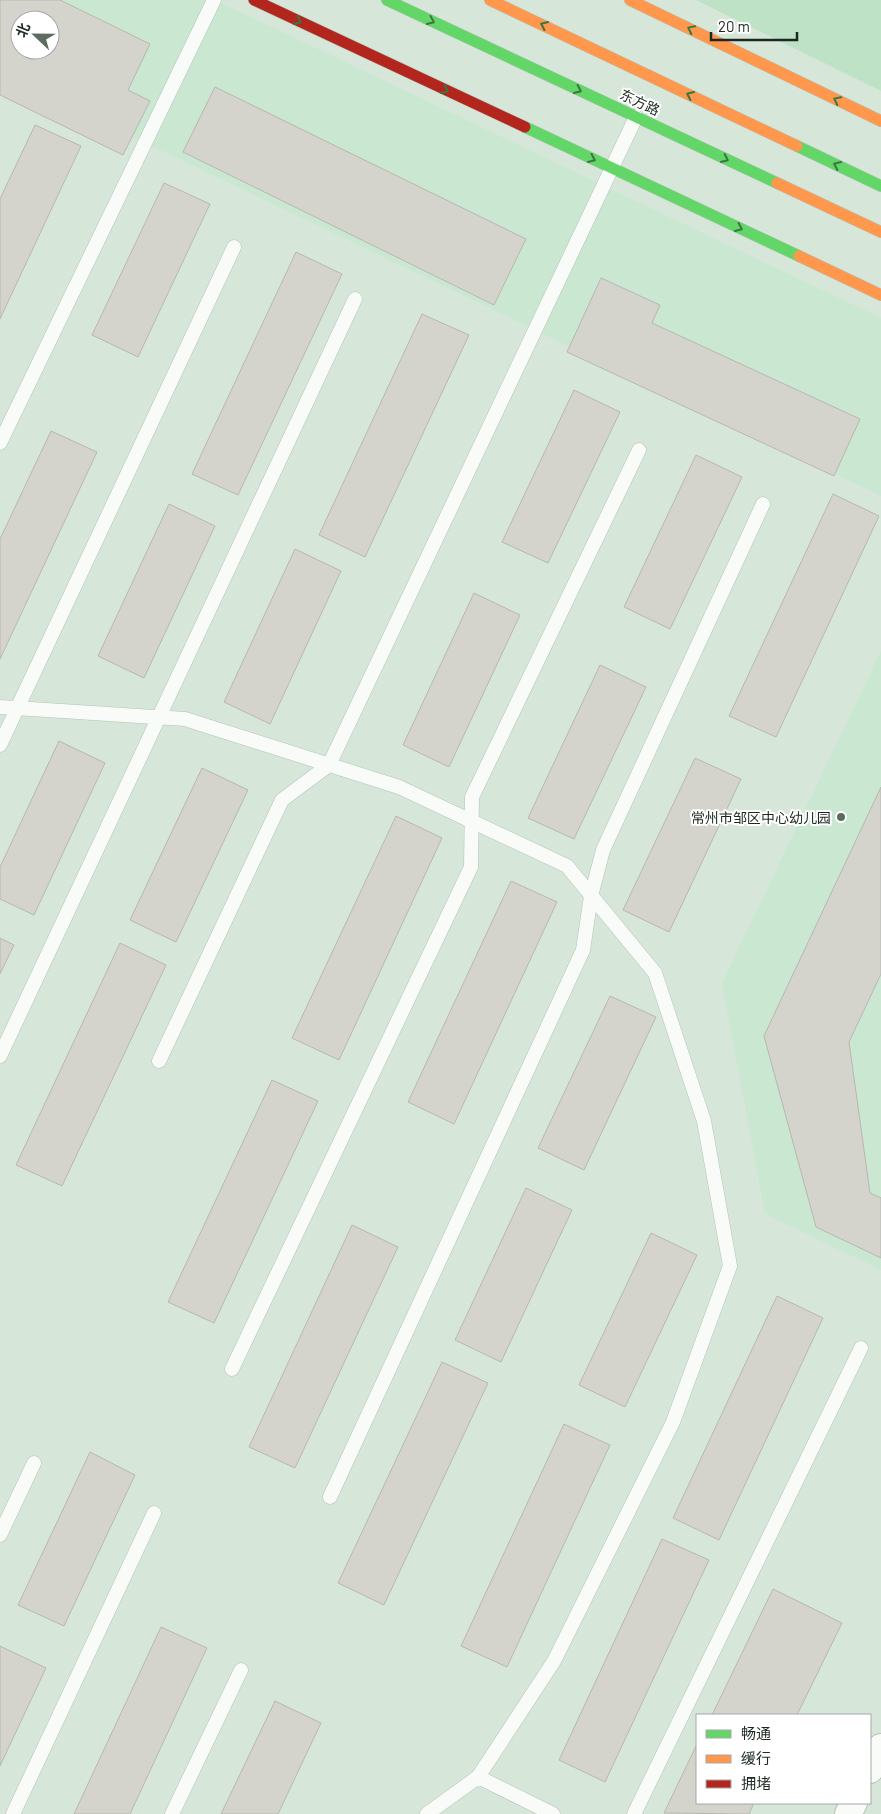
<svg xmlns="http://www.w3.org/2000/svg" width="881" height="1814" font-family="Barlow,'Noto Sans SC',sans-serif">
	<rect width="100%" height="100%" fill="#d6e7da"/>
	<path fill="#cae7d1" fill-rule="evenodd" d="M0,0H215L881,318V496L0,73ZM20,20H50V50H20Z
		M881,651V1270L765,1214L722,983Z"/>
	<path fill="#bde2c6" d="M696,0H881V91Z"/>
	<path fill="#d4d4cd" stroke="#b7b7b1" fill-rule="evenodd" d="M0,0H60L150,44L128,90L150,101L123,155L0,95ZM20,20H50V50H20Z
		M215,87L526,239L494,305L183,152Z
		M35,125L81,146L0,319V199Z
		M164,183L210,204L138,357L92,335Z
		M296,252L342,274L238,495L192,474Z
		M601,278L660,305L652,323L860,419L834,476L567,352Z
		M422,314L469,335L365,557L319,535Z
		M574,390L620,412L548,563L502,542Z
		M51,431L97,452L0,659V539Z
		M696,455L742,477L670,629L624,607Z
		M833,494L879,516L776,737L729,716Z
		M169,504L215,526L144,678L98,656Z
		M295,549L341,571L270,724L224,702Z
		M474,593L520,615L449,767L403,745Z
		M600,665L646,687L574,839L528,818Z
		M59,741L105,763L34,915L0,899V867Z
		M695,758L741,779L669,932L623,910Z
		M202,768L248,790L176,942L130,920Z
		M881,787V974L849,1042L870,1193L881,1198V1258L816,1227L764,1036Z
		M396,816L442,838L339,1060L292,1038Z
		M511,881L557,902L454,1124L408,1102Z
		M0,938L14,945L0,974Z
		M120,943L166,965L62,1186L16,1165Z
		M610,996L656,1017L584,1170L538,1148Z
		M272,1080L318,1101L214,1323L168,1302Z
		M526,1188L572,1210L501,1362L455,1340Z
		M352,1225L398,1247L295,1468L249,1447Z
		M651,1233L697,1255L625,1407L579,1385Z
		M777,1296L823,1318L719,1540L673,1518Z
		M442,1362L488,1383L384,1605L338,1583Z
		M564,1424L610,1445L507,1667L461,1646Z
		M90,1452L135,1475L64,1626L18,1605Z
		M662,1539L709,1560L605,1782L559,1760Z
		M773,1589L842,1623L797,1715H712Z
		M161,1627L207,1648L130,1814H74Z
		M0,1646L46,1668L0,1766Z
		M275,1701L321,1723L278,1814H221Z
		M697,1744V1803H754L749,1814L664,1813Z"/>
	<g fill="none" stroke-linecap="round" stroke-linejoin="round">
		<g stroke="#b5c2b8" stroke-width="15">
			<path id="lane" d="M0,443L214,0
				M0,707L185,719L399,787L567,866L655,973L704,1121L730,1266L673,1422L554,1661L478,1777L427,1814
				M0,745L234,247
				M0,1056L355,299
				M159,1061L282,800L329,765L636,117
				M232,1369L471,867L472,797L639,450
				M330,1497L583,950L591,896L603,850L763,504
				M0,1535L34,1463
				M478,1777L553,1814
				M13,1814L154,1513
				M172,1814L241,1670
				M634,1814L861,1348"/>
		</g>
		<g stroke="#b5c2b8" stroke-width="28">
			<path id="street" d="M870,1770L881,1747
				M848,1814L854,1803"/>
		</g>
		<g stroke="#b5c2b8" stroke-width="12">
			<path id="fast" d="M387,0L777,183
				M525,127L799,256
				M797,146L881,186"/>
		</g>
		<g stroke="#b5c2b8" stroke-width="12">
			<path id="slow" d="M490,0L797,146
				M630,0L881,121
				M777,183L881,232
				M799,256L881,295"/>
		</g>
		<g stroke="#b5c2b8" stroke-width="12">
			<path id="jam" d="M254,0L525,127"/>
		</g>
		<use href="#lane" stroke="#f9fbf9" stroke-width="14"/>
		<use href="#street" stroke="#f9fbf9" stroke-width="26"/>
		<use href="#fast" stroke="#63d668" stroke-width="11"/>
		<use href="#slow" stroke="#ff974d" stroke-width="11"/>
		<use href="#jam" stroke="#b3261e" stroke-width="11"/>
	</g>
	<defs><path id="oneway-chevron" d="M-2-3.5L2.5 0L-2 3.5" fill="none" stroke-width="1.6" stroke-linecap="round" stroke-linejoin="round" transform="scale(1.25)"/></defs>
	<g stroke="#3c7740">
		<use href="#oneway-chevron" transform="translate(298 21) rotate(25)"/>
		<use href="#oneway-chevron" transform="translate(431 21) rotate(25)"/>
		<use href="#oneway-chevron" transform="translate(544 25) rotate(-155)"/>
		<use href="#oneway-chevron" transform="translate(691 29) rotate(-154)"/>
		<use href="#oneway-chevron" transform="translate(445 90) rotate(25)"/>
		<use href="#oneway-chevron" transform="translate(578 90) rotate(25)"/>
		<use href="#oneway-chevron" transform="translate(690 95) rotate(-155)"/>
		<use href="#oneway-chevron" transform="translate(837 100) rotate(-154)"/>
		<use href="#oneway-chevron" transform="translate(592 159) rotate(25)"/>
		<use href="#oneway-chevron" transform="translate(725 159) rotate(25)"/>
		<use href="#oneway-chevron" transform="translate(837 165) rotate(-155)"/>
		<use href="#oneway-chevron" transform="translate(739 228) rotate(25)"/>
	</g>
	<circle fill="#5d6c61" stroke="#fff" stroke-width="2" cx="841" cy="817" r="5"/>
	<g text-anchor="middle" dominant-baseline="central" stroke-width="4" stroke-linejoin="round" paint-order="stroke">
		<g font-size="14" fill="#1c2920" stroke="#fff">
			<text transform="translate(640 102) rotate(25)">东方路</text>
		</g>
		<g font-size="14" fill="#1c2920" stroke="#fff" text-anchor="end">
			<text x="831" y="817">常州市邹区中心幼儿园</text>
		</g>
	</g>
	<rect x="696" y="1714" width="175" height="90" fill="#ffffff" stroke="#a4a9a6"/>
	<rect x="706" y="1730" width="25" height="8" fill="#63d668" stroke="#a4a9a6"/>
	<text x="741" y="1739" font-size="15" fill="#1c2920">畅通</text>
	<rect x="706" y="1755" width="25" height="8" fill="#ff974d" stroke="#a4a9a6"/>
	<text x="741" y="1764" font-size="15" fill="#1c2920">缓行</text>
	<rect x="706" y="1780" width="25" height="8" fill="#b3261e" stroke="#a4a9a6"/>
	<text x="741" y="1789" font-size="15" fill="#1c2920">拥堵</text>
	<g transform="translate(35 35) rotate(292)"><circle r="24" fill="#ffffff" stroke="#a4a9a6"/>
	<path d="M0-4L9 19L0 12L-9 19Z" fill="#5d6c61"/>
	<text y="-8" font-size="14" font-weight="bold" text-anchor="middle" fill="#1c2920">北</text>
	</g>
	<path d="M711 32v8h86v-8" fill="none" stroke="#1c2920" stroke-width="2.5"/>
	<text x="718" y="32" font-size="15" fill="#1c2920" stroke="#ffffff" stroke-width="4" paint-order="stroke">20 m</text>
</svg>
